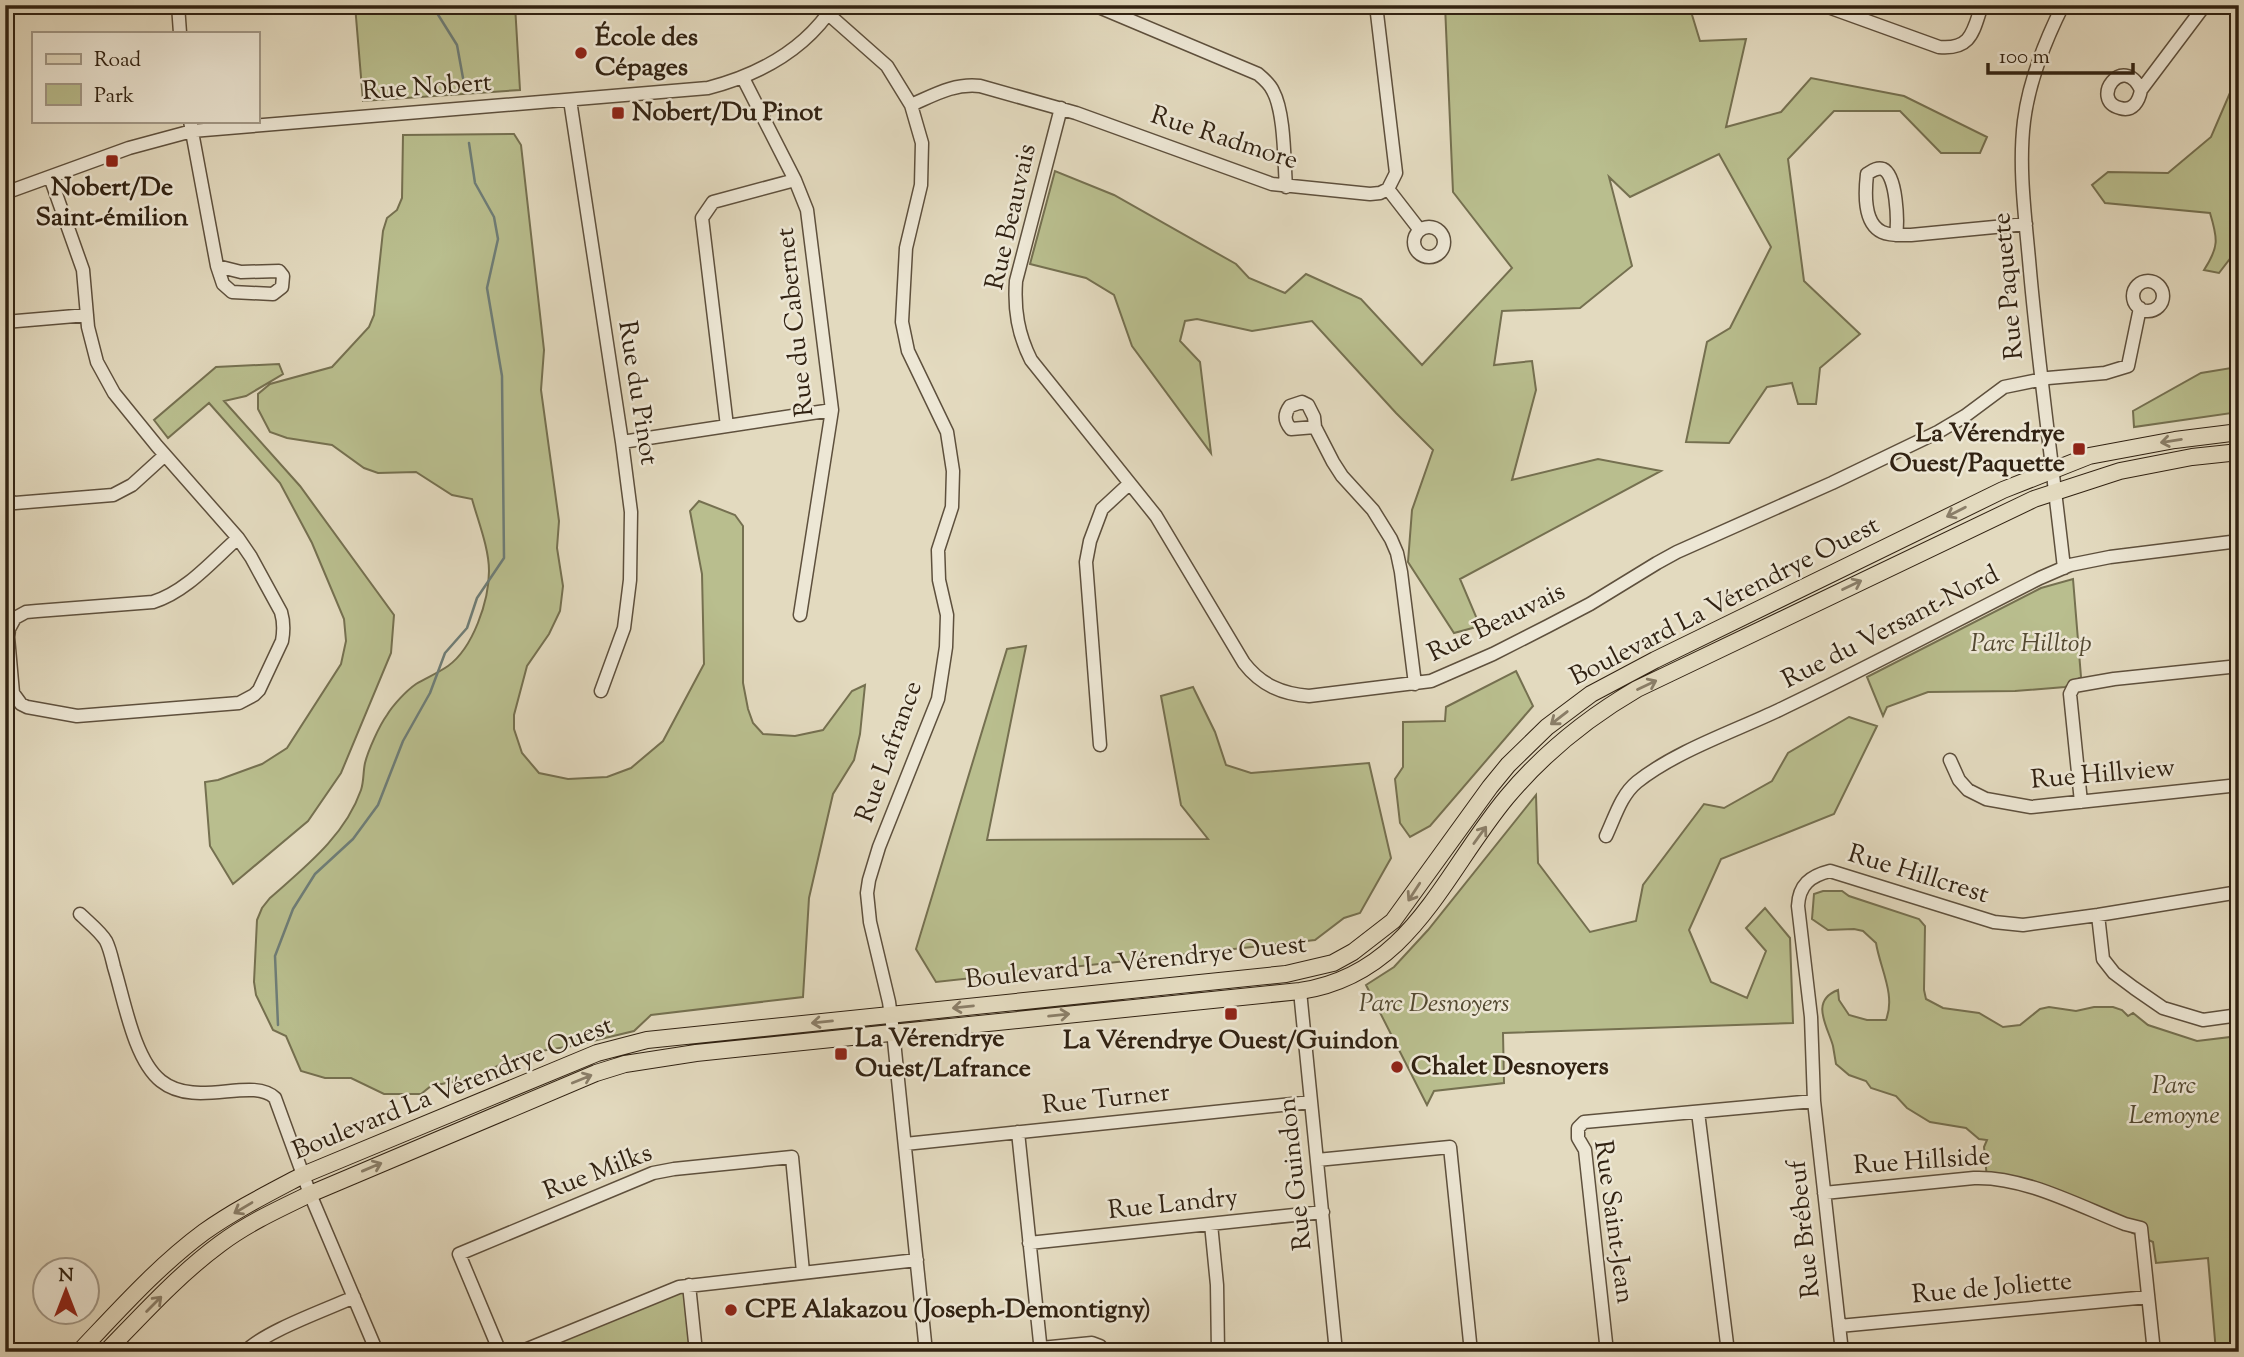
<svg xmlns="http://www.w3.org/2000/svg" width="2244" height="1357" font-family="'Sorts Mill Goudy',serif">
	<rect width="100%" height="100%" fill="#e3dabf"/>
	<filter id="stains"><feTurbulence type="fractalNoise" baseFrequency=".00286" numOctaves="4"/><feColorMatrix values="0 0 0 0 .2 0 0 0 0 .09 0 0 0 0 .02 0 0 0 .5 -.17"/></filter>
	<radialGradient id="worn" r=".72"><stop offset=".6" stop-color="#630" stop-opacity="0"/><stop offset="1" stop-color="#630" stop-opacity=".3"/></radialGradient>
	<path fill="#b9be8e" stroke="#757050" stroke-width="2" d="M355,5H515L520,90L363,101Z
		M1445,5H1689L1700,41L1746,39L1726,127L1781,112L1811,78L1904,96L1987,137L1980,153H1941L1900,111H1834L1788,159L1804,281L1860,334L1820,368L1816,404H1798L1792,383L1767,387L1729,443L1686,442L1707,342L1730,328L1771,247L1719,154L1630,197L1609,177L1632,266L1580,308L1502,311L1494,365L1532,361L1536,390L1512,480L1598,459L1661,471L1460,579L1480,626L1454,633L1408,562L1412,510L1433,450L1396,413L1312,321L1252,331L1197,319L1185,321L1180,341L1200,362L1211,453L1132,346L1114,295L1086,278L1030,264L1055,171L1114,195L1236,264L1249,278L1285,293L1306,274L1361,299L1422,365L1512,268L1453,192Z
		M2239,72V247L2219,273L2204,270C2219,247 2218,239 2210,213L2105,203L2092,185L2108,172L2168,173L2211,137Z
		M514,134L521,145L544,350L541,390L559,521L557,548L563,586L560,611L549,634L527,666L514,715V729L522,753L539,773L568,779L607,777L631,768L663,741L704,664L702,574L690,511L699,501L735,515L743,526V683L748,709L753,723L763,734L795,736L823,730L852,691L865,685L860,734L854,760L833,794L809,898L803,997L651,1015L634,1031L572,1046L522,1054L473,1078L431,1086L421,1094H384L351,1078H325L301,1071L286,1036L273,1030L256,995L254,982L257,920L262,908L270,898C305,867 345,836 361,790C364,781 363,772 365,763C368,751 379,726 387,715C393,705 406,691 416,684C426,678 438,673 448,666C473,648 489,601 489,571C489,548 478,521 472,499L452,495L416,472L378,473L364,468L332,445L287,438L270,432L258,409V394L270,384L332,367L369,327L374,315L383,231L387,218L397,210L402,198L403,135Z
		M279,364L283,374L246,396L224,401L300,486L394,615L391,653L341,773L308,821L233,884L210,846L205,782L218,780L262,764L287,748L341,664L346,641L344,619L312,543L280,483L209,403L168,438L154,420L216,367Z
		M2231,368L2239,379V412L2134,427L2133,411L2201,373Z
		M2073,579L2081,677L2065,687L2015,691L1928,692L1887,707L1883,716L1867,677L2041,588Z
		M1026,646L987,840L1208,839L1181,805L1161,696L1193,687L1215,732L1226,765L1251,773L1369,763L1391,858L1360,913L1344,918L1315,940L936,982L916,949L1007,649Z
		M1516,671L1533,706L1430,826L1410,837L1400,823L1395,779L1403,767V722L1445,721L1446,707Z
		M1849,717L1877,726L1834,814L1721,859L1689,930L1711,982L1747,998L1766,951L1746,928L1765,908L1790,938L1793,1023L1503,1033L1504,1083L1434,1091L1427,1105L1366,985L1394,967L1428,930L1536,795L1538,863L1590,932L1636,921L1643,885L1704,804L1724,808L1772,781L1788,753Z
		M1823,891H1842L1849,896L1919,919L1925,926L1924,990L1926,999L1943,1008L1979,1013L2003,1027L2020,1025L2040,1009L2049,1007L2076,1011L2094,1007H2113L2122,1010L2128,1016L2133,1013L2148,1025L2197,1041L2239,1036V1352H2216L2208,1258L2156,1263L2153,1242L2021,1183L1987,1178L1984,1147L1987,1140L1979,1139L1966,1128L1930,1122L1907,1108L1896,1096L1871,1088L1866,1081L1849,1075L1836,1064C1835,1058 1834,1052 1833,1046C1828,1027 1809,1001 1838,990L1839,1000L1849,1015L1867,1020H1886C1896,995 1880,968 1876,943L1863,931L1854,929L1828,930L1812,919L1814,894Z
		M689,1285L696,1352H520Z"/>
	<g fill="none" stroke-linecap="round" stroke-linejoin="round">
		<path stroke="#6e7d77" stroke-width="2.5" d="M432,5L457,45L463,78
			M278,1025L275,956L293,909L315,874L353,839L378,805L403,741L430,693L445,653L467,628L477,598L504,558L502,376L487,288L498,239L494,217L475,183L469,143"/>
		<g stroke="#5e503d" stroke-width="15">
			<path id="minor" d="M178,5L180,33
				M818,5L887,66L911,105L922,143L921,185L906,248L902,322L908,351L947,432L953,471L952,507L938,550L939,580L947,615L946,647L938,699L879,847L869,880L867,893L870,922L889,1002L893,1031L926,1352
				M1094,5L1258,74C1264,79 1270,84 1273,91C1285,113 1284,162 1286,187
				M1815,5L1831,8L1939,47C1972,50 1973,31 1982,5
				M2063,5C2045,41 2029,81 2024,121C2018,170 2026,222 2030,271C2039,370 2053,469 2064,568
				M743,78L795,180L807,210L832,410L800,615
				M2141,90C2123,52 2089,100 2120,108C2133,112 2139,101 2141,90L2205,5
				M570,100L622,442L631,512L630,580L624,628L601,691
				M911,105C934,95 954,83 980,86L1076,113L1272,184L1370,194L1380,193L1388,189L1396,173L1376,5
				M1061,108L1016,281C1014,310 1018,334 1031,360L1156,516L1244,663C1261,685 1282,694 1309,696L1431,681L1493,654L1548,626L1590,604L1657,563L1677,552L1832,483L1938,432L1965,416L2004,387L2048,378L2105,373L2128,366L2140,308
				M190,121L217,266L223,284L232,292L273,294L282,287L283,276L279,271L241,272L217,266
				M50,177L83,270L88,327L97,362L114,393L157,446L165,455L238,538L251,557L281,612C284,622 284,630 282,641L259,690L254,695L239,703L77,716L27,707L21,704L13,693L8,637L9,629L15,618L26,612L37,611L153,602C186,592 212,561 238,538
				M1388,189L1419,229
				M5,193L129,148L192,131L708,88C758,75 805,50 834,5
				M1414 242a15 15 0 1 1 30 0a15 15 0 1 1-30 0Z
				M1896,235C1898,222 1897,175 1883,169C1877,167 1872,171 1867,174C1865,192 1863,223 1882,232C1890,236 1902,235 1911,235L2026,224
				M2133 296a15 15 0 1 1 30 0a15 15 0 1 1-30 0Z
				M5,322L87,315
				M727,426L702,218L713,202L795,180
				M1315,427L1291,429C1284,421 1284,414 1290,406L1302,402L1308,405L1314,417L1315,427L1333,462L1342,476L1373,510L1391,539L1397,553L1401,572L1415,684
				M622,442L832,410
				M5,500L15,503L113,495L132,485L165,455
				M1100,745L1086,562L1090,541L1102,509L1129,484
				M1950,760L1959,780L1968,790L1986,799L2031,807L2239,785
				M2081,802L2070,694L2074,686L2114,679L2239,666
				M1606,836C1615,817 1621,795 1637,782C1676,751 1735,731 1779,710C1867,668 1953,622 2040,578L2070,565L2110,557L2239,541
				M80,914C88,922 100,931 106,941C110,949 112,959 114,967C124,999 134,1060 161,1081C196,1109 252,1076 275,1098L310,1194L377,1352
				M2098,915L2103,959L2114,973L2134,988L2163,1008L2203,1020L2239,1015
				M1300,991L1336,1352
				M1698,1112L1728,1352
				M1018,1132L1041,1352
				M905,1144L1311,1102
				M1317,1160L1450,1147L1471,1352
				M1824,1193L1974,1178C2024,1176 2079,1206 2125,1224L2141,1228L2154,1352
				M1211,1224L1217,1285L1218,1352
				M1029,1243L1323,1212
				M689,1285L696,1352
				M1839,1326L2148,1297
				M1041,1348L1092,1343L1100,1346L1101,1352
				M245,1352C265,1331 326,1310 354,1297
				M500,1352L459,1254L653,1173L674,1169L792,1157L803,1272
				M520,1352L679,1287L917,1260
				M1607,1352L1585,1150L1578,1138V1128L1584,1122L1814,1101
				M1842,1352L1814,1101L1811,1017L1798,906C1799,885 1810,876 1830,871L1994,922L2023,925L2098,915L2239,892"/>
		</g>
		<g stroke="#312212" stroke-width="18">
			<path id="major" d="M79,1352C119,1310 158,1266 204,1232C235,1210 269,1193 303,1175L597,1053L647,1040L1286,974L1333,963L1353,952L1393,921L1490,787L1508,765L1547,727L1591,694L1655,660L2003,490L2089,456L2175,440L2239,432
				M106,1352C142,1315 178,1275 220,1244C248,1223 279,1209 310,1194L596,1073L625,1064L696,1053L1300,991C1410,975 1443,874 1507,797C1544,753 1587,718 1637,689L2034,499L2120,471L2192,457L2239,452"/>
		</g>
		<use href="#minor" stroke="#ede7d5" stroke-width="12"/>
		<use href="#major" stroke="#e3dabf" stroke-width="16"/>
	</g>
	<defs><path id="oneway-shaft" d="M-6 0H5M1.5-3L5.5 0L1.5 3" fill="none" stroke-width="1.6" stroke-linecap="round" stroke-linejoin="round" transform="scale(1.75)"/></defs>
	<g stroke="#8a7e68">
		<use href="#oneway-shaft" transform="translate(2171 441) rotate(171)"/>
		<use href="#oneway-shaft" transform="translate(1956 512) rotate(153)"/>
		<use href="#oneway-shaft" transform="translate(1852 585) rotate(-26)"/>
		<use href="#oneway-shaft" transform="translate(1647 685) rotate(-25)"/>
		<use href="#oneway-shaft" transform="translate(1559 718) rotate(142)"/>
		<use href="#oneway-shaft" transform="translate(1480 835) rotate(-54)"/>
		<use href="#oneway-shaft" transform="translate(1414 892) rotate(123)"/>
		<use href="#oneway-shaft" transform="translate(963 1007) rotate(174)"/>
		<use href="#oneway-shaft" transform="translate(1059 1015) rotate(-6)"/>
		<use href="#oneway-shaft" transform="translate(822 1022) rotate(174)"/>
		<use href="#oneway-shaft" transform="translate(582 1079) rotate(-22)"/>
		<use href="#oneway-shaft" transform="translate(372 1167) rotate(-23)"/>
		<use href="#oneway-shaft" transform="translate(243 1208) rotate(149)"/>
		<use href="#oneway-shaft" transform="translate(154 1304) rotate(-45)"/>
	</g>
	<g fill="#8f2418" stroke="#ede7d5" stroke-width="2.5">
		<circle cx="581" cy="53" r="7"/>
		<rect x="611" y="106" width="14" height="14" rx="3.5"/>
		<rect x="105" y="154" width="14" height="14" rx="3.5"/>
		<rect x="2072" y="442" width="14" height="14" rx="3.5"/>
		<rect x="1224" y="1007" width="14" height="14" rx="3.5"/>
		<rect x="834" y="1047" width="14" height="14" rx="3.5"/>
		<circle cx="1397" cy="1067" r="7"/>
		<circle cx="731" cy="1310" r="7"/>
	</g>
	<g text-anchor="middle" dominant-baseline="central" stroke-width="5" stroke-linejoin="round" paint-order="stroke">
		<g font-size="26" font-weight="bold" fill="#312212" stroke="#ede7d5" text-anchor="start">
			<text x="595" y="38">École des<tspan x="595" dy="30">Cépages</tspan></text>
			<text x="632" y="113">Nobert/Du Pinot</text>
			<text x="112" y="188" text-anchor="middle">Nobert/De<tspan x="112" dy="30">Saint-émilion</tspan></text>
			<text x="2065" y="434" text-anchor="end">La Vérendrye<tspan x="2065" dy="30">Ouest/Paquette</tspan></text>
			<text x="855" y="1039">La Vérendrye<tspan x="855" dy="30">Ouest/Lafrance</tspan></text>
			<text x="1231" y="1041" text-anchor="middle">La Vérendrye Ouest/Guindon</text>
			<text x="1411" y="1067">Chalet Desnoyers</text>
			<text x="745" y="1310">CPE Alakazou (Joseph-Demontigny)</text>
		</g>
		<g font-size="26" fill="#312212" stroke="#ede7d5">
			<text transform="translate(427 88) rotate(-4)">Rue Nobert</text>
			<text transform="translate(1224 139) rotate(18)">Rue Radmore</text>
			<text transform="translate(1012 217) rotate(-77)">Rue Beauvais</text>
			<text transform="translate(2009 286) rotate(-95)">Rue Paquette</text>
			<text transform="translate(796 322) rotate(-96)">Rue du Cabernet</text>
			<text transform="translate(637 393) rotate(81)">Rue du Pinot</text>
			<text transform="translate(1725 602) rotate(-27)">Boulevard La Vérendrye Ouest</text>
			<text transform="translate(1497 623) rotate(-26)">Rue Beauvais</text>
			<text transform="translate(1891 628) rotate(-27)">Rue du Versant-Nord</text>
			<text transform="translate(890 752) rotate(-70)">Rue Lafrance</text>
			<text transform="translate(2103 775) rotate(-5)">Rue Hillview</text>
			<text transform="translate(1918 875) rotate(17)">Rue Hillcrest</text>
			<text transform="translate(1136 963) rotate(-6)">Boulevard La Vérendrye Ouest</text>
			<text transform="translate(453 1089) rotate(-22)">Boulevard La Vérendrye Ouest</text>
			<text transform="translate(1106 1100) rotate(-6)">Rue Turner</text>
			<text transform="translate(1922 1162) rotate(-4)">Rue Hillside</text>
			<text transform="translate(598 1173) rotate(-21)">Rue Milks</text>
			<text transform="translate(1296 1174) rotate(-96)">Rue Guindon</text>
			<text transform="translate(1173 1205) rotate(-6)">Rue Landry</text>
			<text transform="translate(1613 1222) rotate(82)">Rue Saint-Jean</text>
			<text transform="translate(1805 1229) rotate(-96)">Rue Brébeuf</text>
			<text transform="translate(1992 1289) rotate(-5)">Rue de Joliette</text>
		</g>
		<g font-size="26" font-style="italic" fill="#534931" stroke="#ede7d5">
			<text x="2031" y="644">Parc Hilltop</text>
			<text x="1434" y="1004">Parc Desnoyers</text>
			<text x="2174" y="1086">Parc<tspan x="2174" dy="30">Lemoyne</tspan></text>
		</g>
	</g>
	<rect width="2244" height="1357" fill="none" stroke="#e3dabf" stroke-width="28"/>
	<rect x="7" y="7" width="2230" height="1343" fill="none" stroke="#312212" stroke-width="3.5"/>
	<rect x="14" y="14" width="2216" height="1329" fill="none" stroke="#312212" stroke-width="2"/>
	<rect x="32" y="32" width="228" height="91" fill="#ede7d5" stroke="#a29887" stroke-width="2"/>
	<rect x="46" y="54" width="35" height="10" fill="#e3dabf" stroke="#a29887" stroke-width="2"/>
	<text x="94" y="66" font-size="21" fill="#312212">Road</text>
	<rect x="46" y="84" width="35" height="21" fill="#b9be8e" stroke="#a29887" stroke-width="2"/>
	<text x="94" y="102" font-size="21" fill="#312212">Park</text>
	<g transform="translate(66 1291)"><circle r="33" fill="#ede7d5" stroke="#a29887" stroke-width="2"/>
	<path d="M0-5L12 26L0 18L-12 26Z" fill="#8f2418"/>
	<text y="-10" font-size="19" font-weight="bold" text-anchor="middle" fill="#312212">N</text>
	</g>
	<path d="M1988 63v10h145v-10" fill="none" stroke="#312212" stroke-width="3.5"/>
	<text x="1999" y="63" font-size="21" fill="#312212" stroke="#ede7d5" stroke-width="5" paint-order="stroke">100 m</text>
	<rect width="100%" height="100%" filter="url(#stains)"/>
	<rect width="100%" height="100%" fill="url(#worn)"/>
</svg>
